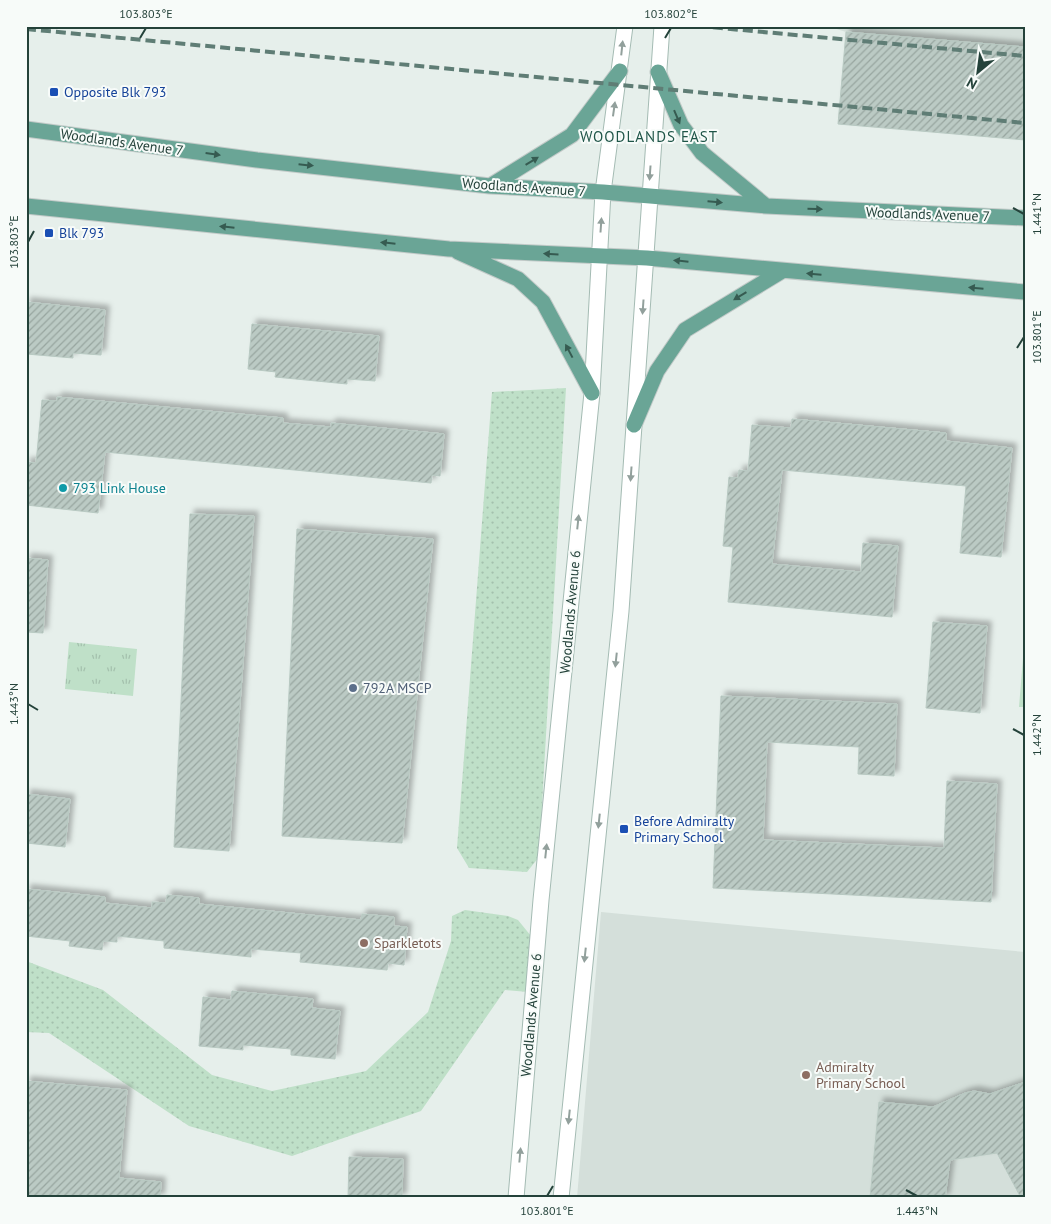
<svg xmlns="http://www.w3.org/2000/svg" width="1051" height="1224" font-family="'PT Sans',sans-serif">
	<defs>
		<pattern id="grass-dots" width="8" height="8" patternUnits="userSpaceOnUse" patternTransform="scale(1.25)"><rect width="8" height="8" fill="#bfe0c8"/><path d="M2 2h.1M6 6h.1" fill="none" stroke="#a4c1ad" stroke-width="1.8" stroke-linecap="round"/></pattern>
		<pattern id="park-tufts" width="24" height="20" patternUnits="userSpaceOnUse" patternTransform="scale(1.25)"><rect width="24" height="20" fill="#bfe0c8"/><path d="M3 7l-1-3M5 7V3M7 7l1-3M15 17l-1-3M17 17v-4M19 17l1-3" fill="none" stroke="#a4c1ad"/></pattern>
		<pattern id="building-hatch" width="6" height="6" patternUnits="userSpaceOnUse" patternTransform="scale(1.25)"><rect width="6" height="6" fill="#bbcac4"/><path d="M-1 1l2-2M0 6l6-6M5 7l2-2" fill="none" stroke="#98a6a0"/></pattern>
		<filter id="shadow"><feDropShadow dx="4.5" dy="-4.5" stdDeviation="2.5" flood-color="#0004"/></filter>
	</defs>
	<rect width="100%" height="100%" fill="#e6efeb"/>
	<path fill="#d4dfda" d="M827,26H1025V29L1023,47L846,32Z
		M601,912L1025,952V1198H577Z"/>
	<path fill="url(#grass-dots)" d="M566,388L539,857L527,872L469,868L457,848L492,392Z
		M465,910L508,916L518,920L531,936L528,992L505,990L421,1111L292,1156L189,1126L49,1033L26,1032V961L103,990L212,1075L272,1091L366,1071L428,1012L451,941L452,916Z"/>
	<path fill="url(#park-tufts)" d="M69,642L137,649L133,696L65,689Z"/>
	<path fill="#bfe0c8" d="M1024,646H1025V707H1019Z"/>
	<path fill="url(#building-hatch)" stroke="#b8c9c2" filter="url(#shadow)" d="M846,32L1025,47V140L838,124Z
		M26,302L105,310L101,355L73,353V358L26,354Z
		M252,324L379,336L375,381L347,379V384L275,377L276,372L248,369Z
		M57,397L283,418V423L331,427V423L444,434L440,476L432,475L431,483L105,452L98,513L26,505V462L36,463L42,400L57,401Z
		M792,419L946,433V441L1012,448L1001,557L960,553L966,486L782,470L772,564L861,572L863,543L898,546L892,617L728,602L733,547L723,546L729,477L738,478L739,470L748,471L752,425L791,428Z
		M190,514L254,516L229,851L174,847Z
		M297,529L433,539L402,843L282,836Z
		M26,558L48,560L43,633L26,632Z
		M933,622L987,626L980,713L926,708Z
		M721,696L897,704L894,776L858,774L859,747L767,742L763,840L944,848L947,781L997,784L991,902L713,888Z
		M26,794L70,799L65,847L26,843Z
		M26,889L105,897V903L152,908V902L166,903L167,895L199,898V904L361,920L362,914L394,917V926L407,927L404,965L388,963L387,970L300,962L301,953L251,949V957L164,948V941L117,936V942L103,941L102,950L69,946L70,941L26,936Z
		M232,991L313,999L312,1008L340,1011L335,1059L291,1055V1049L243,1045V1050L199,1046L203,997L231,1000Z
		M26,1081L127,1090L119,1178L161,1182L160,1198H26Z
		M1025,1082V1198H1021L997,1153L950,1160L945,1198H870L879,1102L933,1107L965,1093L974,1091L990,1094Z
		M349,1157L403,1159L402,1198H348Z"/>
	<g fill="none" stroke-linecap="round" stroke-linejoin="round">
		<g stroke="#a4bbb3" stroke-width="17">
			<path id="secondary" d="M516,1198L541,900L592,393L603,192L625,26
				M561,1198L621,611L662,26"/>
		</g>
		<g stroke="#c2cac8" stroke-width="17">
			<path id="primary" d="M658,72L681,125L702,153L766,206
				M26,129L257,160L490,186L603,192L766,206L1025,218
				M490,186L572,135L620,71
				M26,206L449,249L647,258L1025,292
				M458,252L518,279L543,302L592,393
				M634,425L657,371L685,330L782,271"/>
		</g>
		<use href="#secondary" stroke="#fff" stroke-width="15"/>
		<use href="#primary" stroke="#6aa596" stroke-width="15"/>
		<path stroke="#5f7d75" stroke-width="4" stroke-dasharray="10 5" stroke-linecap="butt" d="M698,26L1025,56
			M26,29L1025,123"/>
	</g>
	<defs><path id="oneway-solid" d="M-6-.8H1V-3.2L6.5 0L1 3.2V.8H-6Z" transform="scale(1.25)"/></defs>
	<g fill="#92a09c">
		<use href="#oneway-solid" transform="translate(622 48) rotate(-84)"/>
		<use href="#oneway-solid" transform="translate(614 109) rotate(-82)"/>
		<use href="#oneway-solid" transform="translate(650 173) rotate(94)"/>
		<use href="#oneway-solid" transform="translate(601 225) rotate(-86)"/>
		<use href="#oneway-solid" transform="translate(643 307) rotate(94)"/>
		<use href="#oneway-solid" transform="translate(631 474) rotate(94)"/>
		<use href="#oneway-solid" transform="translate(578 522) rotate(-84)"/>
		<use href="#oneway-solid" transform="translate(616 660) rotate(96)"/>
		<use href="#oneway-solid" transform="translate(599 821) rotate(96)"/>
		<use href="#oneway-solid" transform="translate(546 851) rotate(-84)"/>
		<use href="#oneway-solid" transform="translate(585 955) rotate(96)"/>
		<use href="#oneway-solid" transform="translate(569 1117) rotate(96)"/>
		<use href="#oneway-solid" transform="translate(520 1155) rotate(-85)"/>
	</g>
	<g fill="#365b51">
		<use href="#oneway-solid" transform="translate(677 117) rotate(67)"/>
		<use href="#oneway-solid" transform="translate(213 154) rotate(8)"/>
		<use href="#oneway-solid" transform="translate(532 161) rotate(-31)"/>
		<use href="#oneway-solid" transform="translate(306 165) rotate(6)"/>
		<use href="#oneway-solid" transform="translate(715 202) rotate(5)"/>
		<use href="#oneway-solid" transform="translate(815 209) rotate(2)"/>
		<use href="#oneway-solid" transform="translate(227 227) rotate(-174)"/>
		<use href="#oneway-solid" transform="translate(388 243) rotate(-174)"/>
		<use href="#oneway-solid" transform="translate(551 254) rotate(-177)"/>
		<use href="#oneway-solid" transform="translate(681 261) rotate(-174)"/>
		<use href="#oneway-solid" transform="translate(814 274) rotate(-175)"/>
		<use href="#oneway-solid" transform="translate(976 288) rotate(-175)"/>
		<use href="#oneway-solid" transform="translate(740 296) rotate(149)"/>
		<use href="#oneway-solid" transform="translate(569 351) rotate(-118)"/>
	</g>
	<path fill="none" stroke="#24423a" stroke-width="2" d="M140,38L146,28M665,38L671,28M1013,208L1024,214M28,242L34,231M1017,348L1024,337M28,704L38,710M1013,729L1024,735M906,1190L917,1196M547,1196L553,1186"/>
	<g fill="#1a4fb4" stroke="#f7fbf9" stroke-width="2">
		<rect x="49" y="87" width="10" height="10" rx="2.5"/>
		<rect x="44" y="228" width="10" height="10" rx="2.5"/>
		<rect x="619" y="824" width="10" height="10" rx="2.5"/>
	</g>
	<circle fill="#0f9aa8" stroke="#f7fbf9" stroke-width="2" cx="63" cy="488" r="5"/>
	<circle fill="#5c6f8a" stroke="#f7fbf9" stroke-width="2" cx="353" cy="688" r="5"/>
	<g fill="#8d6e63" stroke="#f7fbf9" stroke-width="2">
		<circle cx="364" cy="943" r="5"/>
		<circle cx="806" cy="1075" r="5"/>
	</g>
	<g text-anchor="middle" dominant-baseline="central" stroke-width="4" stroke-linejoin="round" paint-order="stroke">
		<g font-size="14" fill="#164399" stroke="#f7fbf9" text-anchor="start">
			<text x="64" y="92">Opposite Blk 793</text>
			<text x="59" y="233">Blk 793</text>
			<text x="634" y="821">Before Admiralty<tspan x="634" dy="16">Primary School</tspan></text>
		</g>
		<g font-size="14" fill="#24423a" stroke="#f7fbf9">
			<text transform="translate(122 142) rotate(8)">Woodlands Avenue 7</text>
			<text transform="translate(524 187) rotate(4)">Woodlands Avenue 7</text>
			<text transform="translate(928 214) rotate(2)">Woodlands Avenue 7</text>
			<text transform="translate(570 612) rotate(-85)">Woodlands Avenue 6</text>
			<text transform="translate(531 1015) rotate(-85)">Woodlands Avenue 6</text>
		</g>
		<g font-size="14" fill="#0d838f" stroke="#f7fbf9" text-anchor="start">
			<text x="73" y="488">793 Link House</text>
		</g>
		<g font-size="14" fill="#4e5e75" stroke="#f7fbf9" text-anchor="start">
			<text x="363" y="688">792A MSCP</text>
		</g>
		<g font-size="14" fill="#785e54" stroke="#f7fbf9" text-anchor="start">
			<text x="374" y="943">Sparkletots</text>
			<text x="816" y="1067">Admiralty<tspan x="816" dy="16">Primary School</tspan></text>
		</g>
		<g font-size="15" letter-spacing="1" fill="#1f5548" stroke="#f7fbf9">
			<text x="649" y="136">WOODLANDS EAST</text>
		</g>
	</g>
	<rect width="1051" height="1224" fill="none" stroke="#f7fbf9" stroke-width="55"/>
	<g transform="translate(978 72) rotate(209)" stroke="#f7fbf9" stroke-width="4" paint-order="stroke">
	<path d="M0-4L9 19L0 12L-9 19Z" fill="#24423a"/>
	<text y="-8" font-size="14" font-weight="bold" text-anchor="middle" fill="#24423a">N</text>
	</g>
	<rect x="28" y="28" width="996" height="1168" fill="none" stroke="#24423a" stroke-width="2"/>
	<g font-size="12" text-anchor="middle" fill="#24423a">
		<text x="146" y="18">103.803°E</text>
		<text x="671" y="18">103.802°E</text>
		<text transform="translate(1037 214) rotate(-90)" y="4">1.441°N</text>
		<text transform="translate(14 242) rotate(-90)" y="4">103.803°E</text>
		<text transform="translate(1037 337) rotate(-90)" y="4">103.801°E</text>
		<text transform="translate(14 704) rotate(-90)" y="4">1.443°N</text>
		<text transform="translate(1037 735) rotate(-90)" y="4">1.442°N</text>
		<text x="547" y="1215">103.801°E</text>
		<text x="917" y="1215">1.443°N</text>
	</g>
</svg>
